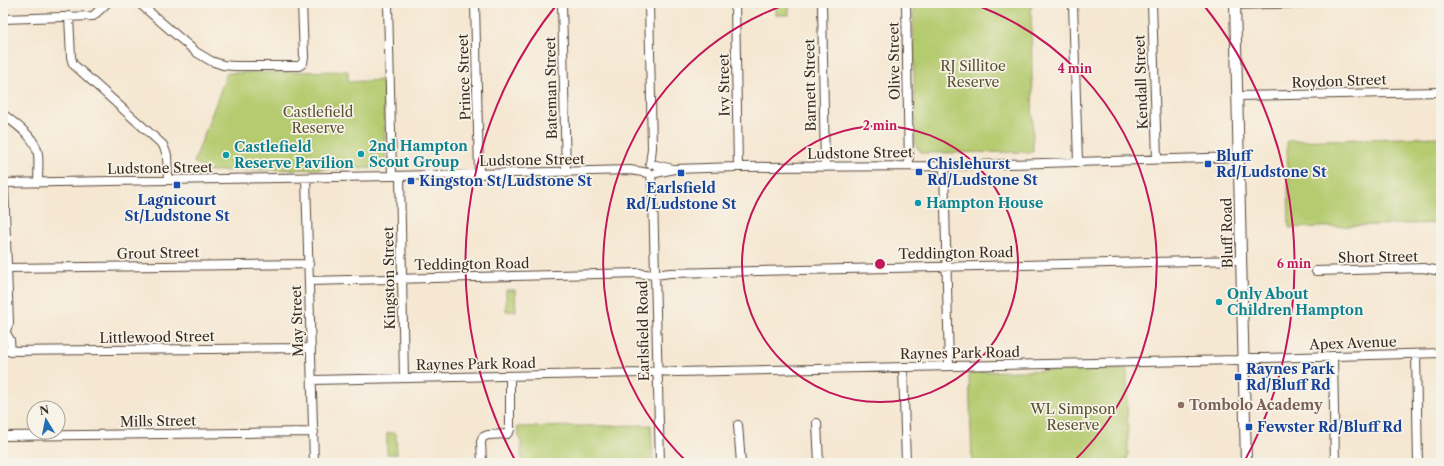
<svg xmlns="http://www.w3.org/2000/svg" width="1444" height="466" font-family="'Libre Caslon Text',serif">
	<rect width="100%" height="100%" fill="#f7f3e8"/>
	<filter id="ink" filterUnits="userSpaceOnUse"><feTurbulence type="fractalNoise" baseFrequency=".025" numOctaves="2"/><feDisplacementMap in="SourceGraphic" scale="8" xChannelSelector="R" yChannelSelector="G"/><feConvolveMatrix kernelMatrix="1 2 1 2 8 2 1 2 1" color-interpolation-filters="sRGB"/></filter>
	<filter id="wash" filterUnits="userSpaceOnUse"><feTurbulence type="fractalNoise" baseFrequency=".012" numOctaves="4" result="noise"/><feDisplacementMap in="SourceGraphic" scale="16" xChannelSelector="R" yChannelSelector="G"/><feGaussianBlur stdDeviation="0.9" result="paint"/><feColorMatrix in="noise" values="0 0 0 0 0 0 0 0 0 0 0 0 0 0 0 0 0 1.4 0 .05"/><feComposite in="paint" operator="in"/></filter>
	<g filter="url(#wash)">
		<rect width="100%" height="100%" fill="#f5e7d1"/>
		<path fill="#b5cb70" stroke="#787a47" d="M776,3H789V15H776Z
			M913,3H1031L1033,152L922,153L915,145Z
			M348,71V82L383,80L386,168L206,171L194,162L227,73Z
			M1441,137V223L1289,228L1287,141Z
			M506,290H515L516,311H506Z
			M1127,369L1128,457L1127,458V463H972L969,372Z
			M651,425L653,463H522L521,441H520L517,427Z
			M387,433H396L397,454H387Z"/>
	</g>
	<g filter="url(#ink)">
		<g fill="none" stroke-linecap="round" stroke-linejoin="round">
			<g stroke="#574639" stroke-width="10">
				<path id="minor" d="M139,3L196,52L211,61L223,65L234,66H299L303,63L304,57L302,3
					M388,3L392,176
					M475,3L479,174
					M562,3L566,172
					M649,3L652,148L650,164
					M735,3L738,167
					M822,3L825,167
					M906,3L909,166
					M1073,3L1078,162
					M1152,3L1157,159
					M1235,5L1309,3
					M69,16L71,57L73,64L163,145L167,155L168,180
					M3,19L93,16L107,3
					M1237,96L1441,92
					M3,114C16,125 35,136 38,154C39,163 38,173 38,183
					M656,165L673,169
					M944,166L949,366
					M656,173L674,169L738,167L944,166L1239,157
					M651,174L653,197L660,463
					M400,176L404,378
					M306,178L314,463
					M3,183L392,176L630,170L649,173
					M4,183L9,323L6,330
					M7,268L309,264
					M1316,271L1423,268L1441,271
					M635,273L655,275L670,273L1241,260
					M309,281L640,273
					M6,333L10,340L11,352
					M3,351L311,348
					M1416,354L1418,463
					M1333,356L1335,463
					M903,367L906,463
					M312,380L641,373L657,371L677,372L1238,360L1249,358H1265L1441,353
					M817,423L819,463
					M738,425L741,463
					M3,436L314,432
					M482,463L481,442L483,437L488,435L507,434L510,430V376"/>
			</g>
			<g stroke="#574639" stroke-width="12">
				<path id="major" d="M1235,3L1246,463"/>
			</g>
			<use href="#minor" stroke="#fff" stroke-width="8"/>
			<use href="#major" stroke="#fff" stroke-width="10"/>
		</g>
	</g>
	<g fill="none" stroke="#c2185b" stroke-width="2">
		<circle cx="880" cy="264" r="138"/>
		<path d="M688 463A276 276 0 0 1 790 3M970 3A276 276 0 0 1 1072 463"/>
		<path d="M516 462A414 414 0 0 1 558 3M1202 3A414 414 0 0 1 1244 462"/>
	</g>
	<g fill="#0f9aa8" stroke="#f7f3e8" stroke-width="1.5">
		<circle cx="361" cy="154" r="4"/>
		<circle cx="226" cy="155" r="4"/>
		<circle cx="918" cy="203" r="4"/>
		<circle cx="1219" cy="302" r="4"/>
	</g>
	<g fill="#1a4fb4" stroke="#f7f3e8" stroke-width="1.5">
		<rect x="1204" y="160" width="8" height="8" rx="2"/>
		<rect x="915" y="168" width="8" height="8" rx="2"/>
		<rect x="677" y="169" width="8" height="8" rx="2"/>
		<rect x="407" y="177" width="8" height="8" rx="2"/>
		<rect x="173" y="181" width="8" height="8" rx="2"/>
		<rect x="1234" y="373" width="8" height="8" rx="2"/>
		<rect x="1245" y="423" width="8" height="8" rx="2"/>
	</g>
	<circle fill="#8d6e63" stroke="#f7f3e8" stroke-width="1.5" cx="1181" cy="405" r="4"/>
	<g text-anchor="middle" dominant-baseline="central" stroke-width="3.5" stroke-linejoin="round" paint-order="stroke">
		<g font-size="14" fill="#3b2a1e" stroke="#f7f3e8">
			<text transform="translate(894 61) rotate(-91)">Olive Street</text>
			<text transform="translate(464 77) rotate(-92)">Prince Street</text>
			<text transform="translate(1339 81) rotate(-2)">Roydon Street</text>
			<text transform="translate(1141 82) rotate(-92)">Kendall Street</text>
			<text transform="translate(724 85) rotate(-91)">Ivy Street</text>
			<text transform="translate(810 85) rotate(-91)">Barnett Street</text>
			<text transform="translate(551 88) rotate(-91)">Bateman Street</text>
			<text transform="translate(860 153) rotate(-1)">Ludstone Street</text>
			<text transform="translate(532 160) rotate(-1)">Ludstone Street</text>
			<text transform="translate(160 168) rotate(-1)">Ludstone Street</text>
			<text transform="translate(1227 233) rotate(-91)">Bluff Road</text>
			<text transform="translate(158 253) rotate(-1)">Grout Street</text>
			<text transform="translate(956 253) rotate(-1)">Teddington Road</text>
			<text transform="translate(1378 257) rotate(-1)">Short Street</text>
			<text transform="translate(472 264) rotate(-1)">Teddington Road</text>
			<text transform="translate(389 278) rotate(-91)">Kingston Street</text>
			<text transform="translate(297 321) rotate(-92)">May Street</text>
			<text transform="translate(643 331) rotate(-91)">Earlsfield Road</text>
			<text transform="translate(157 337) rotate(-1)">Littlewood Street</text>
			<text transform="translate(1353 343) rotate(-2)">Apex Avenue</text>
			<text transform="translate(960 353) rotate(-1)">Raynes Park Road</text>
			<text transform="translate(476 364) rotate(-1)">Raynes Park Road</text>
			<text transform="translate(158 421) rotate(-1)">Mills Street</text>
		</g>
		<g font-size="14" fill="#5a5232" stroke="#f7f3e8">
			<text x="973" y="66">RJ Sillitoe<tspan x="973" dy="16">Reserve</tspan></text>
			<text x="318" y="112">Castlefield<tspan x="318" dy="16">Reserve</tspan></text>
			<text x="1073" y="409">WL Simpson<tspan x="1073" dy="16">Reserve</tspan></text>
		</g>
		<g font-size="14" font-weight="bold" fill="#0d838f" stroke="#f7f3e8" text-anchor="start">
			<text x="369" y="146">2nd Hampton<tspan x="369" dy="16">Scout Group</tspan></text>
			<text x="234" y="147">Castlefield<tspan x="234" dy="16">Reserve Pavilion</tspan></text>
			<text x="926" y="203">Hampton House</text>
			<text x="1227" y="294">Only About<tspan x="1227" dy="16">Children Hampton</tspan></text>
		</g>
		<g font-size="14" font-weight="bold" fill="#164399" stroke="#f7f3e8" text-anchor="start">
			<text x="1216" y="156">Bluff<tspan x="1216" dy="16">Rd/Ludstone St</tspan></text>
			<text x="927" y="164">Chislehurst<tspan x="927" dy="16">Rd/Ludstone St</tspan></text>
			<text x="419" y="181">Kingston St/Ludstone St</text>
			<text x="681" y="188" text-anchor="middle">Earlsfield<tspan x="681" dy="16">Rd/Ludstone St</tspan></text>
			<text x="177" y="200" text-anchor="middle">Lagnicourt<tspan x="177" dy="16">St/Ludstone St</tspan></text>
			<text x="1246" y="369">Raynes Park<tspan x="1246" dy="16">Rd/Bluff Rd</tspan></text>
			<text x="1257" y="427">Fewster Rd/Bluff Rd</text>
		</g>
		<g font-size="14" font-weight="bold" fill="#785e54" stroke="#f7f3e8" text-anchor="start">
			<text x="1189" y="405">Tombolo Academy</text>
		</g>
	</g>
	<circle cx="880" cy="264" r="6" fill="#c2185b" stroke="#f7f3e8" stroke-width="2"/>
	<g font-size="12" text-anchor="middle" font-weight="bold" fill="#c2185b" stroke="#f7f3e8" stroke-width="3.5" stroke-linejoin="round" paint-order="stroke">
		<text x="1075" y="73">4 min</text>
		<text x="880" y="130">2 min</text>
		<text x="1294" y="268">6 min</text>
	</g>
	<rect width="1444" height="466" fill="none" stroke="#f7f3e8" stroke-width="16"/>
	<g transform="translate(46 420) rotate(350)"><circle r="19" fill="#f7f3e8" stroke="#aca397"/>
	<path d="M0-3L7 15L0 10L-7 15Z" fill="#1f6fb2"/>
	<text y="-6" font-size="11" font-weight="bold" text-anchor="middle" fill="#3b2a1e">N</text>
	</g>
</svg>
